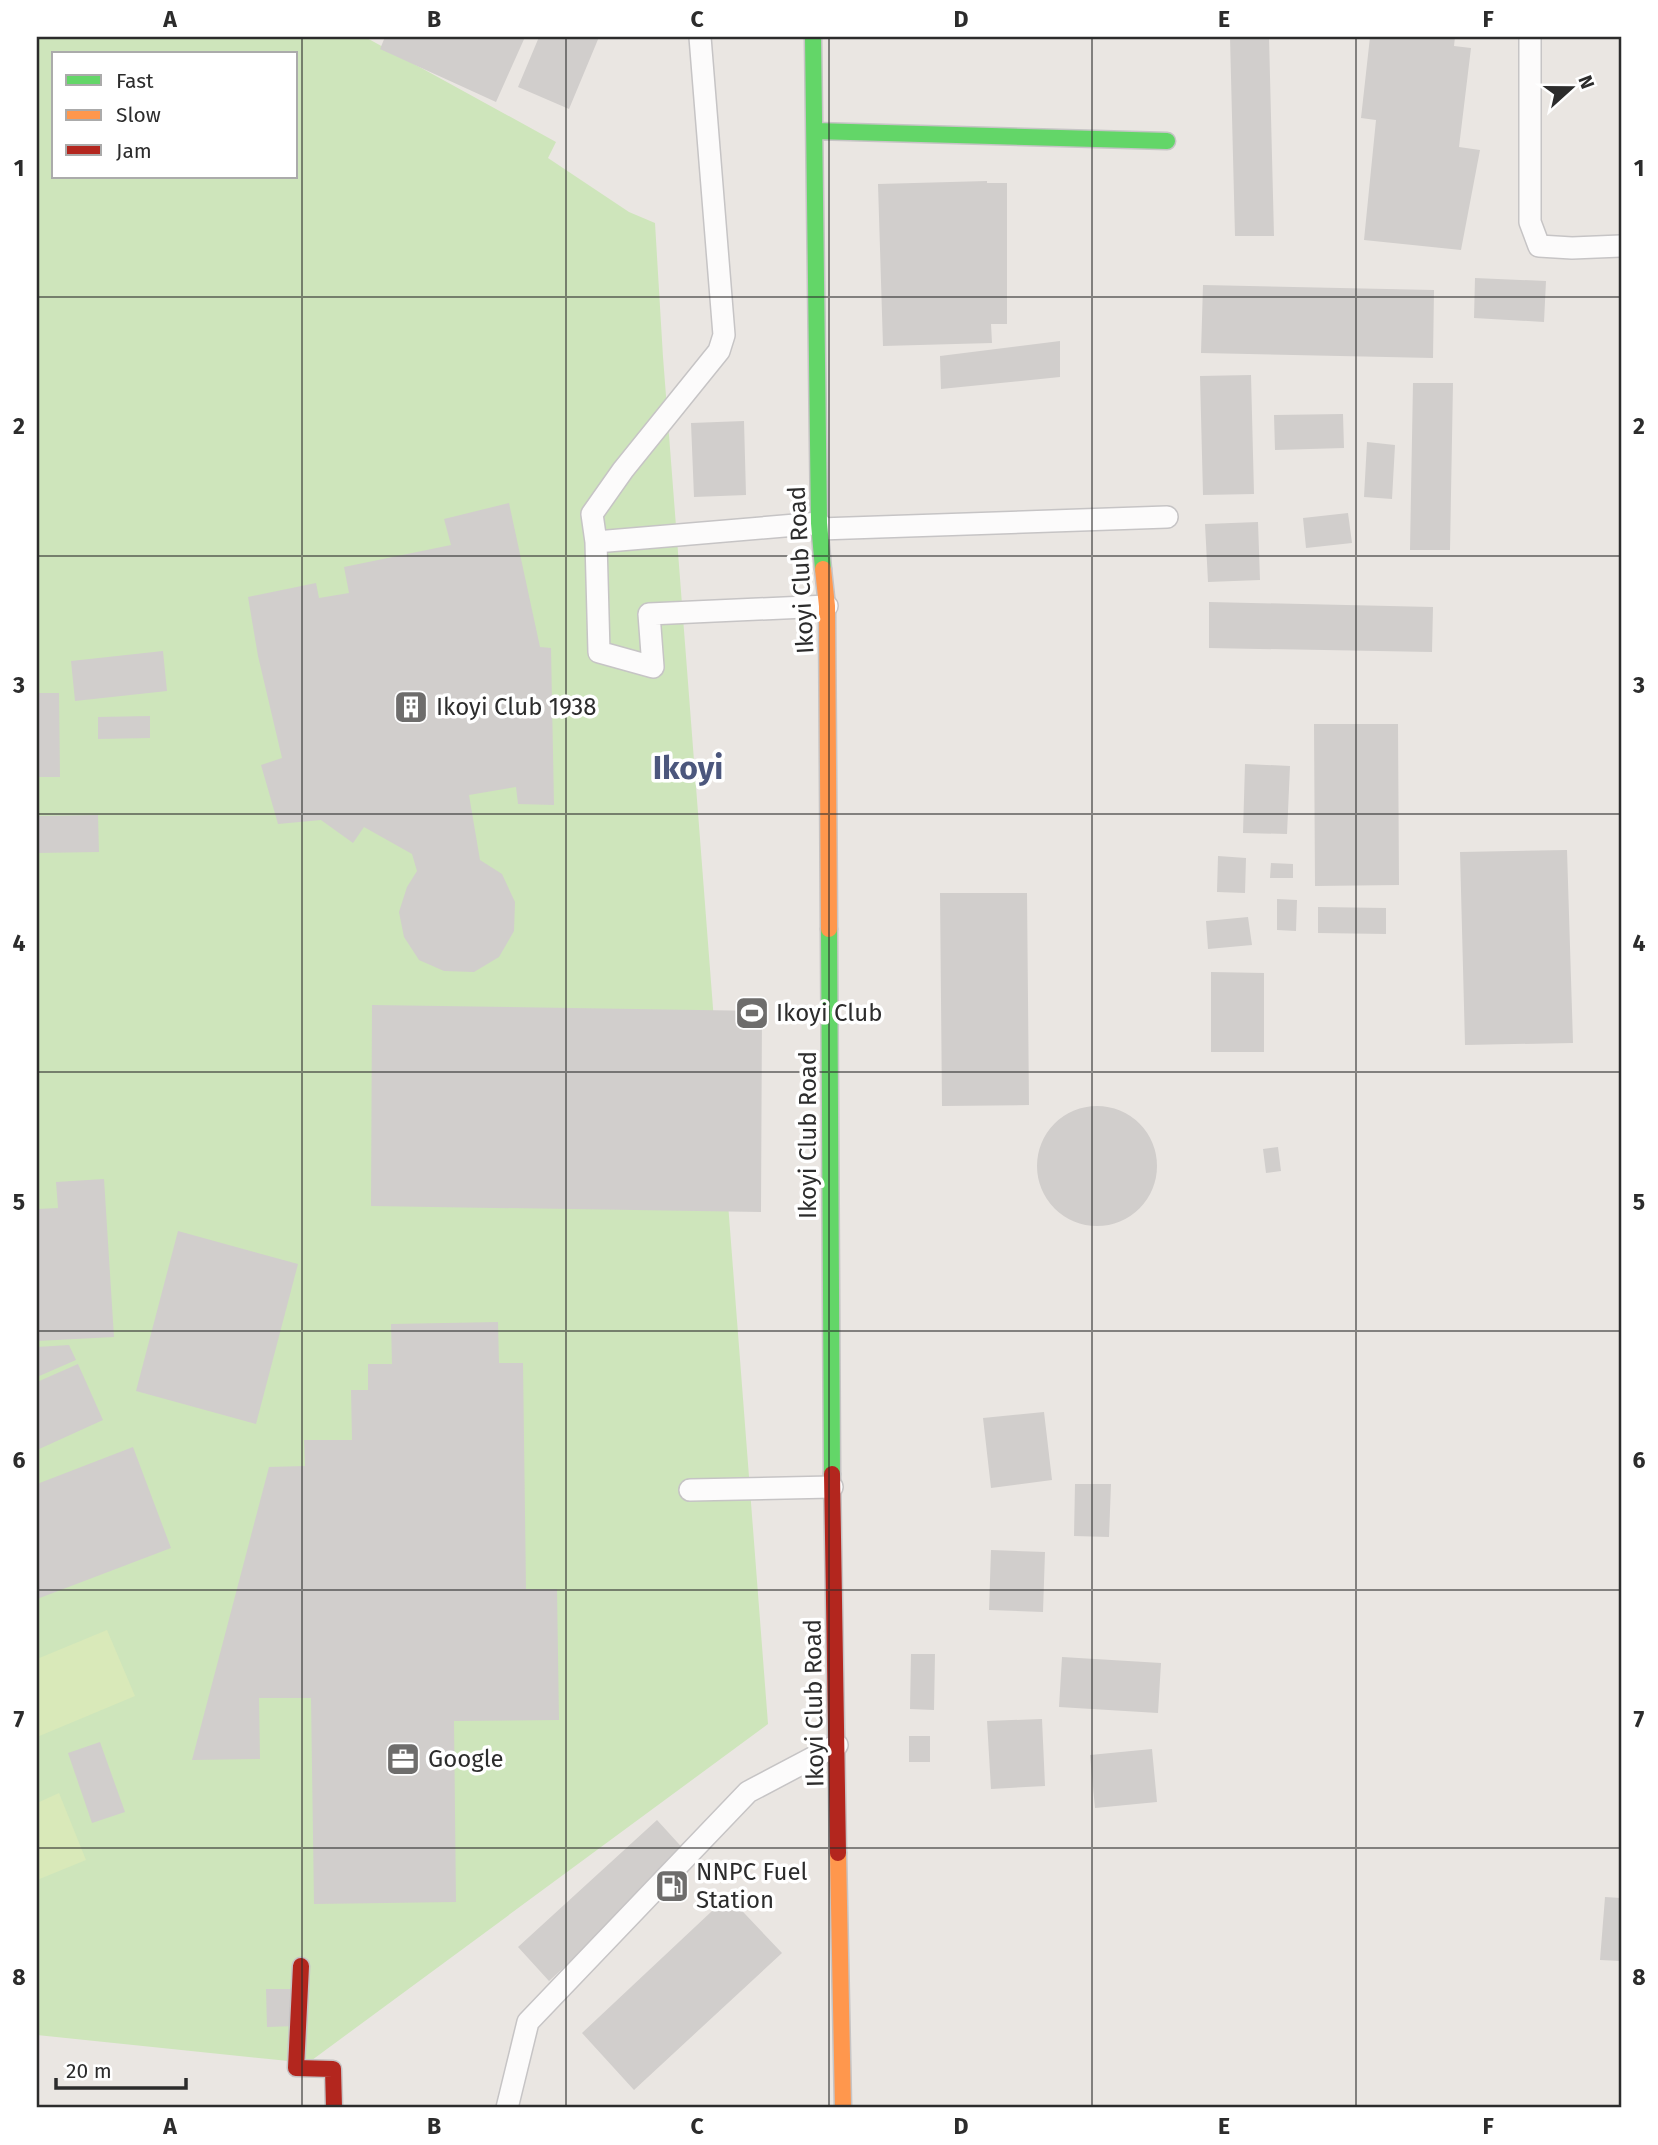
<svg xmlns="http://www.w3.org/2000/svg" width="1658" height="2145" font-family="'Fira Sans',sans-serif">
	<rect width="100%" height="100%" fill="#eae6e2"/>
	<path fill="#cee5bb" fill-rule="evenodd" d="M37,37H365L556,142L548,158L629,212L655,223L663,357L768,1724L308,2063L37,2035ZM54,54H296V177H54Z"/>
	<path fill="#d9e9b9" d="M107,1630L135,1696L37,1737V1659Z
		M59,1793L86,1860L37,1880V1803Z"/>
	<path fill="#d1cecc" d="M385,37H525L496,102L380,49Z
		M539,37H599L569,109L518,87Z
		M1230,37H1269L1274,236H1235Z
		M1370,37H1455L1454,46L1471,48L1459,147L1480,150L1461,250L1364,240L1376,120L1361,118Z
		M987,181V183H1007V324H991L992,343L883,346L878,184Z
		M1475,278L1546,281L1544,322L1474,318Z
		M1203,285L1434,290L1433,358L1201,353Z
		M1060,341V377L941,389L940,356Z
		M1251,375L1254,494L1203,495L1200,376Z
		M1413,383H1453L1450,550H1410Z
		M1343,414L1344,448L1275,450L1274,415Z
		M744,421L746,495L694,497L691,423Z
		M1367,442L1395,445L1392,499L1364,497Z
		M509,503L540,647L551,648L554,805L518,804L516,787L469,795L480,860L502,874L515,902L514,931L499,957L474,972L444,971L419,960L404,937L399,912L407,887L417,871L412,854L364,827L353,843L321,820L278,824L261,765L282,758L258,656L248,597L316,583L319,598L349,593L344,567L451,545L444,519Z
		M1348,513L1352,543L1306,548L1303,518Z
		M1258,522L1260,580L1208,582L1205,524Z
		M1209,602L1433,607L1432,652L1209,648Z
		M163,651L167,691L75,701L71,661Z
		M37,693H59L60,777H37Z
		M150,716V738L98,739V717Z
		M1314,724H1398L1399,885L1315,886Z
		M1245,764L1290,766L1287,834L1243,833Z
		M98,815L99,852L37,853V816Z
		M1567,850L1573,1043L1465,1045L1460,852Z
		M1218,856L1246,858L1245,893L1217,892Z
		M1271,863L1293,864V878H1270Z
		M940,893H1027L1029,1105L942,1106Z
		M1277,899L1297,900L1296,931L1277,930Z
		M1318,907L1386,908V934L1318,933Z
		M1248,917L1252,945L1208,949L1206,921Z
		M1211,972L1264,973V1052H1211Z
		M372,1005L762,1011L761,1212L371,1206Z
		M1037 1166a60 60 0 1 1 120 0a60 60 0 1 1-120 0Z
		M1278,1147L1281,1171L1266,1173L1263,1149Z
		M104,1179L114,1337L37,1341V1209L58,1208L56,1182Z
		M178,1231L298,1264L256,1424L136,1391Z
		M498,1322L499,1363H523L526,1589H557L559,1720L454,1721L456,1902L314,1904L311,1698H259L260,1759L192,1760L269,1467L305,1466L304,1440H352L351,1390H368V1364H392L391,1324Z
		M69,1345L76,1360L37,1377V1347Z
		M78,1364L103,1420L37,1450V1382Z
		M1044,1412L1052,1480L991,1488L983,1418Z
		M133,1447L171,1548L37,1599V1484Z
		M1075,1484H1111L1109,1537L1074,1536Z
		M991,1550L1045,1552L1043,1612L989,1610Z
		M911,1654H935L934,1710L910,1709Z
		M1062,1657L1161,1663L1158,1713L1059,1707Z
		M1042,1719L1045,1786L991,1789L987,1721Z
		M909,1736H930V1762H909Z
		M100,1742L125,1812L92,1823L68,1753Z
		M1152,1749L1157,1802L1095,1808L1090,1755Z
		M657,1820L688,1854L549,1981L518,1947Z
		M728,1896L782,1953L634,2090L582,2033Z
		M1605,1897L1621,1898V1961L1600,1960Z
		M266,1989H296V2026L267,2027Z"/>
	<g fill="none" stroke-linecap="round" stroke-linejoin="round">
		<g stroke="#c6c4c5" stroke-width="24">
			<path id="lane" d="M1530,37V222L1539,246L1572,248L1621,246
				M819,523L596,542L599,652L653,667L649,614L827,606
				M820,529L1167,517
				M596,542L592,514L623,470L719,351L724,335L700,37
				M690,1490L832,1487
				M507,2108L528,2022L748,1792L837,1745"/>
		</g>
		<g stroke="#c6c4c5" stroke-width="19">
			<path id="fast" d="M813,37L819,523L823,569
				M815,131L1167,141
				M829,929L832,1474"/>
		</g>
		<g stroke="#c6c4c5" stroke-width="19">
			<path id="slow" d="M823,569L827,606L829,929
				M838,1853L843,2108"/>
		</g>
		<g stroke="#c6c4c5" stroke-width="19">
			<path id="jam" d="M832,1474L838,1853
				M301,1966L296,2068L333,2069L334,2108"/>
		</g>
		<use href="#lane" stroke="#fcfbfb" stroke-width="21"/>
		<use href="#fast" stroke="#63d668" stroke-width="16"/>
		<use href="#slow" stroke="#ff974d" stroke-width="16"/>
		<use href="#jam" stroke="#b3261e" stroke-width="16"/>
	</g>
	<path fill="none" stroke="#2c2c2c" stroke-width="2" stroke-opacity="0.55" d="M302,37V2108M566,37V2108M829,37V2108M1092,37V2108M1356,37V2108M37,297H1621M37,556H1621M37,814H1621M37,1072H1621M37,1331H1621M37,1590H1621M37,1848H1621"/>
	<defs>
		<g id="building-square" transform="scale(1.75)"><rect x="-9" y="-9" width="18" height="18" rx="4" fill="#6e6d6c" stroke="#fff"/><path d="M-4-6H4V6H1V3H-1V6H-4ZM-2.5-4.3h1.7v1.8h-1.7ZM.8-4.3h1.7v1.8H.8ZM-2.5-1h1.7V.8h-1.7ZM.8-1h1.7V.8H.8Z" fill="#fff"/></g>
		<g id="stadium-square" transform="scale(1.75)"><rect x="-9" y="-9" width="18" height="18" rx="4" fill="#6e6d6c" stroke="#fff"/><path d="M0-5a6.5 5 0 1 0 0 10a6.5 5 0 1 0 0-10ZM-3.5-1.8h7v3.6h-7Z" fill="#fff"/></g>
		<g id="office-square" transform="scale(1.75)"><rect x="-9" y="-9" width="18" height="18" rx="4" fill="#6e6d6c" stroke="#fff"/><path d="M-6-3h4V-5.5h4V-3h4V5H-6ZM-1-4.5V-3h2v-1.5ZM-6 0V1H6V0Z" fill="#fff"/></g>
		<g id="fuel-square" transform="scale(1.75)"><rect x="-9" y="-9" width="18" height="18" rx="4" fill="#6e6d6c" stroke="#fff"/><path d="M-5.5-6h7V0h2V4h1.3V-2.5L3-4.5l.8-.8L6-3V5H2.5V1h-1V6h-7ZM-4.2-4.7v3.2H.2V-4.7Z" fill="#fff"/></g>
	</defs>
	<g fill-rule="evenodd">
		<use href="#building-square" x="411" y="707"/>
		<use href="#stadium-square" x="752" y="1013"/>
		<use href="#office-square" x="403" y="1759"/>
		<use href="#fuel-square" x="672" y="1886"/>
	</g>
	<g text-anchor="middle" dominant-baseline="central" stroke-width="7" stroke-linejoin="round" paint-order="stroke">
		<g font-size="24" fill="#2c2c2c" stroke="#fff">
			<text transform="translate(801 570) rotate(-93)">Ikoyi Club Road</text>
			<text transform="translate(808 1135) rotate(-90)">Ikoyi Club Road</text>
			<text transform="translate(814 1703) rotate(-91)">Ikoyi Club Road</text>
		</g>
		<g font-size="24" fill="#2c2c2c" stroke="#fff" text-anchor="start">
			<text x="436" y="707">Ikoyi Club 1938</text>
			<text x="776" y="1013">Ikoyi Club</text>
			<text x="428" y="1759">Google</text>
			<text x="696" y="1872">NNPC Fuel<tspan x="696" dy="28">Station</tspan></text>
		</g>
		<g font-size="32" font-weight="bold" fill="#4c577d" stroke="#fff">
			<text x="688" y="768">Ikoyi</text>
		</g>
	</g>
	<rect width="1658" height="2145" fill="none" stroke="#ffffff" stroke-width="77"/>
	<rect x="52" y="52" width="245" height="126" fill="#ffffff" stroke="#ababab" stroke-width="2"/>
	<rect x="66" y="75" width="35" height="10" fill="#63d668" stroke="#ababab" stroke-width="2"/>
	<text x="116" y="88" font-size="21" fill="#2c2c2c">Fast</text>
	<rect x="66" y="110" width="35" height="10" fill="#ff974d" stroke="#ababab" stroke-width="2"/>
	<text x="116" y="122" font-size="21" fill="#2c2c2c">Slow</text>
	<rect x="66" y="145" width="35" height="10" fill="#b3261e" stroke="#ababab" stroke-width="2"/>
	<text x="116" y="158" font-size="21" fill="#2c2c2c">Jam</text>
	<g transform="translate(1571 88) rotate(69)" stroke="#ffffff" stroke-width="5" paint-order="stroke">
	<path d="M0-5L12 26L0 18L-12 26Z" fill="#2c2c2c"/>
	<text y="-10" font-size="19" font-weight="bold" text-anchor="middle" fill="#2c2c2c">N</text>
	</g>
	<path d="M56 2078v10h130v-10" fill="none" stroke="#2c2c2c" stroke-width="3.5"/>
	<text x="66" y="2078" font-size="21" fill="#2c2c2c" stroke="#ffffff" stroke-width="5" paint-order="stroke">20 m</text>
	<rect x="38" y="38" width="1582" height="2068" fill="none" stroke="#2c2c2c" stroke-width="2.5"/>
	<g font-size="23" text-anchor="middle" font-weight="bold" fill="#2c2c2c">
		<text x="170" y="27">A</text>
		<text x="434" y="27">B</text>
		<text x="697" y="27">C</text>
		<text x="961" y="27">D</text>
		<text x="1224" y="27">E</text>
		<text x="1488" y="27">F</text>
		<text x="19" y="176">1</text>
		<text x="1639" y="176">1</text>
		<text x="19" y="434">2</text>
		<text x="1639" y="434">2</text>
		<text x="19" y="693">3</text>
		<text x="1639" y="693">3</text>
		<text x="19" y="951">4</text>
		<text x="1639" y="951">4</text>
		<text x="19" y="1210">5</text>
		<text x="1639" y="1210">5</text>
		<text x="19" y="1468">6</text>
		<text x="1639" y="1468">6</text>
		<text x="19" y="1727">7</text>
		<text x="1639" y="1727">7</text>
		<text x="19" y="1985">8</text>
		<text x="1639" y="1985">8</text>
		<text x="170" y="2134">A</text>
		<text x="434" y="2134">B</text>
		<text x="697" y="2134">C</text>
		<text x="961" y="2134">D</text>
		<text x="1224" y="2134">E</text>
		<text x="1488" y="2134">F</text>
	</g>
</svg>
